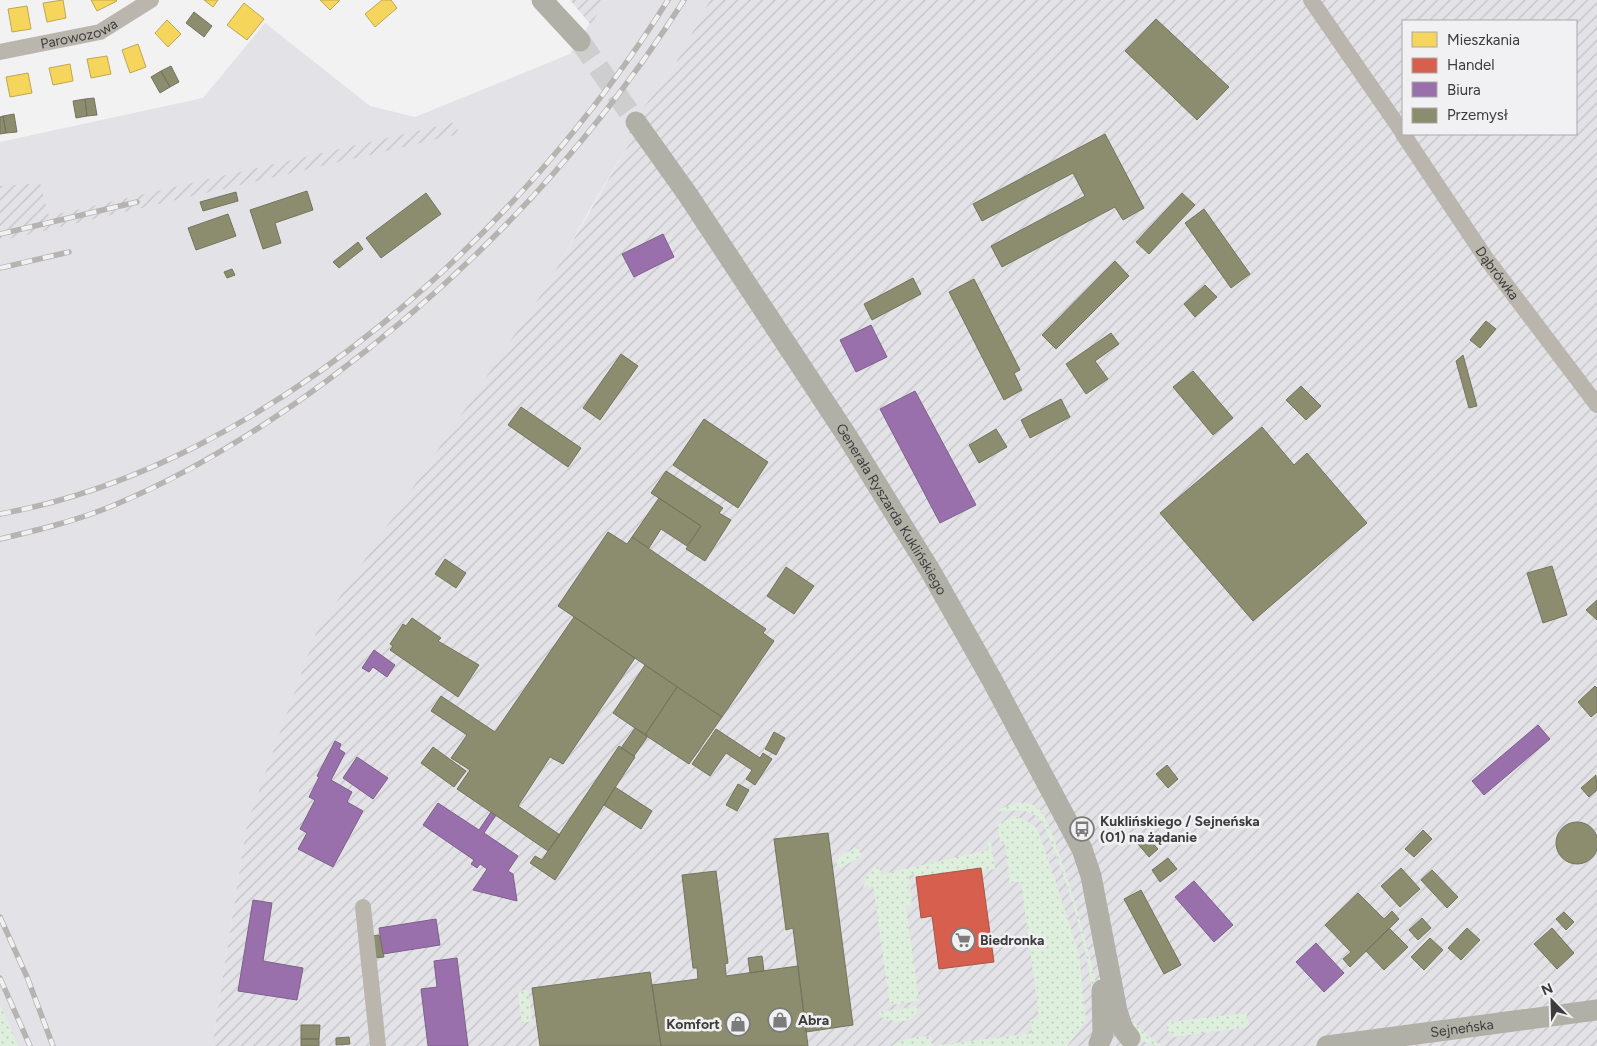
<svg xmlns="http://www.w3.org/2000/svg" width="1597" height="1046" font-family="Figtree,sans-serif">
	<defs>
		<pattern id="industrial-furrows" width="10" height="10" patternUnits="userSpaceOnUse" patternTransform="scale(1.25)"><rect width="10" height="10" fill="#e2e2e7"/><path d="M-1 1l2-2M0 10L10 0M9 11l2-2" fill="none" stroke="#c3c3c7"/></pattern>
		<pattern id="grass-dots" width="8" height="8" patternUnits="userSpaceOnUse" patternTransform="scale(1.25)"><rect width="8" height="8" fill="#dfefdd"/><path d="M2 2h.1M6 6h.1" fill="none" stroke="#c0cebf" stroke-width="1.8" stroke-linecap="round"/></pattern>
	</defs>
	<rect width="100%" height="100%" fill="#f2f2f2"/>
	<path fill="#e2e2e7" d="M605,0H710L673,68L627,130L632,139L590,209L247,824L212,1046H0V142L203,98L265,23L370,106L415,117L570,54Z"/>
	<path fill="url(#industrial-furrows)" fill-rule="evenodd" d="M570,0H605L591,25Z
		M710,0H1597V1046H212L247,824L316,633L543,292L632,139L627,130L673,68ZM1403,21H1576V134H1403Z
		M456,122L459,134L0,241V186L40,183L49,216Z"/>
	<path fill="url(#grass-dots)" d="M1019,802C1027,803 1034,804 1040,810C1054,823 1099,977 1098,1000C1097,1003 1095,1008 1094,1011C1089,947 1069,885 1044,825C1032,806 1016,810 998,812L1000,809Z
		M1013,816L1024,819L1037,828L1051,867L1079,954L1086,1022L1067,1046H892C902,1037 918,1037 931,1036L933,1046L1032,1033L1030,1020L1039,1018L1021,882L1010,883L1005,844L1001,845L997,825Z
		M991,842L995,869L982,871L981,868L916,877L915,874L909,876L912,906L906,907L919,1001L890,1005L873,886L863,888L867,875L876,865L883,874L988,850L987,843Z
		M857,847L862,856L840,868L837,865L836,860L841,855Z
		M528,989L532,1021L522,1023L518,994L520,991Z
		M0,1004L18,1045V1046H0Z
		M919,1006C917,1025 895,1023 881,1017L879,1012Z
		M1246,1013L1249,1025L1244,1028L1173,1037L1167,1029V1022Z
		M1127,1021H1132L1161,1046C1144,1046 1136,1036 1127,1021Z"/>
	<path fill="#f6d55c" stroke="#bea753" d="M63,0L66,18L47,22L43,3Z
		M91,0H116L117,1L97,11Z
		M204,0H218L213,7Z
		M320,0H340L330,10Z
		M382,0H391L397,8L375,27L365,14Z
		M244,3L264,19L247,40L227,25Z
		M27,6L31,29L12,32L8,9Z
		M167,20L181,34L168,47L155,33Z
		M138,44L146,67L130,73L122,50Z
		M107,56L111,74L91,78L87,59Z
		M70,64L73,81L53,85L49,68Z
		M28,73L32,93L10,97L6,77Z"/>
	<path fill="#d6604d" stroke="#a85548" d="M981,868L994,962L939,969L932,916L921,918L916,877Z"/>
	<path fill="#9970ab" stroke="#7d608a" d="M663,234L674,257L634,277L622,254Z
		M871,325L887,357L856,372L840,340Z
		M915,391L976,505L940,523L880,409Z
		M374,650L395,665L387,677L373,667L369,672L362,668Z
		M1538,725L1550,739L1484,795L1472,781Z
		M335,741L341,744L339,749L345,753L331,780L352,792L347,802L363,811L333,867L298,849L307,833L300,829L315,800L309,797L319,777L317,776Z
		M357,757L388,778L373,799L343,778Z
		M438,803L479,830L491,812L496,815L484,833L518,856L508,871L513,874L517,901L473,890L487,869L480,864L477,868L471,864L474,860L423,825Z
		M1194,881L1233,925L1214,942L1175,897Z
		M253,900L272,903L263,961L303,968L297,1000L238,991Z
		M436,919L440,945L383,954L379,928Z
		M1316,943L1344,973L1324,992L1296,962Z
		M457,958L468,1046H428L421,989L437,987L434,961Z"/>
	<path fill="#8c8c6e" stroke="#74745f" d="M194,12L212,26L204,37L186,23Z
		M1156,19L1229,87L1197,120L1125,51Z
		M171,66L179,82L170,87L161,71Z
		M161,71L170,87L160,93L151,77Z
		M94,98L97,115L87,116L85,99Z
		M85,99L87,116L76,118L73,101Z
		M14,114L17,132L6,133L3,116Z
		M3,116L6,133L0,134V117Z
		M1105,134L1144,208L1123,220L1115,207L1002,267L991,246L1085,196L1073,173L982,221L973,204Z
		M307,191L313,210L275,223L281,243L263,249L250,210Z
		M236,192L238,201L203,211L200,202Z
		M426,193L441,214L381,258L366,238Z
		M1182,193L1195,205L1149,254L1136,242Z
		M1204,209L1250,274L1231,288L1185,223Z
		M228,214L236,236L196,250L188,228Z
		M358,242L363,249L339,268L333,262Z
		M1115,261L1129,276L1056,349L1042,335Z
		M232,269L235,275L227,278L224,272Z
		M913,278L921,294L872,320L864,304Z
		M974,279L1020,370L1014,373L1022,390L1004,400L949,292Z
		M1205,285L1217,297L1195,317L1184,304Z
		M1486,321L1496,329L1480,348L1470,340Z
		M1111,333L1119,344L1095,361L1108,379L1086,394L1066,364Z
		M621,354L638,366L600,420L583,408Z
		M1463,355L1477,406L1469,408L1456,361Z
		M1193,371L1233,418L1213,435L1173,387Z
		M1301,386L1321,406L1306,420L1286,400Z
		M1061,399L1070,417L1030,438L1021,420Z
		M521,407L581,448L568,467L508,425Z
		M704,419L768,462L738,508L673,465Z
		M1262,427L1294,465L1307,453L1367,523L1253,621L1160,513Z
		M996,429L1007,447L979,463L969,445Z
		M666,471L723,508L719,513L731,520L705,561L686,549L701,526L651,493Z
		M659,498L701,526L687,546L661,529L649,548L632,537Z
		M608,532L627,544L632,537L766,629L763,633L774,641L722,717L558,606Z
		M445,559L466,573L456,588L435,574Z
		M1552,566L1567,615L1543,623L1527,573Z
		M786,567L814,586L794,614L767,596Z
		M1597,600V620L1586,610Z
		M574,617L635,658L563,764L550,757L518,806L560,835L548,851L457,789L470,770L451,758L467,735L431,711L441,696L495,732Z
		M412,618L441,638L438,641L479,665L458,697L390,650L393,646L390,644L403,624L406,626Z
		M645,665L677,687L645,735L613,713Z
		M1595,686L1597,688V712L1591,717L1578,702Z
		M677,687L722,717L689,764L645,735Z
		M635,728L648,736L634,756L621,748Z
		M716,729L760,758L763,753L772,759L755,785L746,779L752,770L726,753L710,776L692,764Z
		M774,732L785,738L776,755L765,749Z
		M619,746L635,757L555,880L530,863L535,856L542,860Z
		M433,747L466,771L454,787L421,763Z
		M1167,765L1178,779L1168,788L1156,774Z
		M1596,775L1597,790L1589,797L1581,788Z
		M738,784L749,790L737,811L726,805Z
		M615,787L652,811L641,829L604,805Z
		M1556 843a21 21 0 1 1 42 0a21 21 0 1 1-42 0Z
		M1423,830L1432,839L1414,857L1405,849Z
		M828,833L853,1025L806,1032L793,928L786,930L774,839Z
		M1145,835L1158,849L1149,857L1137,843Z
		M1168,858L1177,869L1160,882L1152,870Z
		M1401,868L1420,889L1400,907L1381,886Z
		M1432,870L1458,897L1447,908L1421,880Z
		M716,871L728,963L725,964L726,976L798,966L808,1046H661L652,985L698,979L697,968H693L682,875Z
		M1141,890L1181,965L1164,974L1124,899Z
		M1358,893L1384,919L1392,911L1399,919L1350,967L1343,959L1351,952L1325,925Z
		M1564,912L1574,922L1566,930L1556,919Z
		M1422,918L1431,928L1418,940L1409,930Z
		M1389,928L1408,947L1384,970L1366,951Z
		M1467,928L1480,940L1461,960L1448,948Z
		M1552,928L1574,953L1557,969L1534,944Z
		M379,935L384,957L373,958L372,936Z
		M1430,938L1443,950L1424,970L1411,957Z
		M762,956L764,971L750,973L748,958Z
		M650,972L661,1046H540L532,988Z
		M301,1025H320L319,1039H301Z
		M349,1037L350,1044L336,1045V1038Z
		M301,1039H319V1046H301Z"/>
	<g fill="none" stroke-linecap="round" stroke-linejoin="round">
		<path stroke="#cecece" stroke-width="21" stroke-dasharray="21 11" stroke-linecap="butt" d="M580,41L636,122"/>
		<g stroke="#bab6ae" stroke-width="16">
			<path d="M1311,0L1403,133"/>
			<path id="s1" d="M0,52L100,32L151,0"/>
			<path id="s2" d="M1403,134L1485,257L1597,405"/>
			<path d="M363,907L378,1046"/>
		</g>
		<g stroke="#b1b0a6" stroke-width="21">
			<path d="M542,0L580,41"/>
			<path id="s3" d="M636,122L688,195L847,436L931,572L992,680L1082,849L1091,876L1117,1011L1123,1029L1130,1038"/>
			<path d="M1099,1044L1103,1034L1102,990"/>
			<path id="s4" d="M1327,1046L1597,1010"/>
		</g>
		<g stroke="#b6b4b0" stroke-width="5.5">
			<path id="rail" d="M0,234L137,202
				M0,268L69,252
				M0,514C271,465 526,227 668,0
				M0,539C38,530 76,521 112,506C190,474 260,430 328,380C469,275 590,148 684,0
				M0,917L27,977L53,1046
				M0,978L30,1046"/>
		</g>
		<use href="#rail" stroke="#f1f1f3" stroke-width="4" stroke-dasharray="11" stroke-linecap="butt"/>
	</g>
	<defs>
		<g id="bus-ring" transform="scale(1.25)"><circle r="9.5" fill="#f1f1f3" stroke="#7c7c7c" stroke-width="1.5"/><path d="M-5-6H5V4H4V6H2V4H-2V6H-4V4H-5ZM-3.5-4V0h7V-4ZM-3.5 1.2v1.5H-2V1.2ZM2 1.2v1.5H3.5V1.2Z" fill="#7c7c7c"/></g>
		<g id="supermarket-ring" transform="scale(1.25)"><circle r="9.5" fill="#f1f1f3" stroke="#7c7c7c" stroke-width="1.5"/><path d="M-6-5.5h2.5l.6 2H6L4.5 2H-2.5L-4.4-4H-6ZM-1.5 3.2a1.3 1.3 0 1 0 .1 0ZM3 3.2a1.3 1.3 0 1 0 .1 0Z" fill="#7c7c7c"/></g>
		<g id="shop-ring" transform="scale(1.25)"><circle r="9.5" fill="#f1f1f3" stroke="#7c7c7c" stroke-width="1.5"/><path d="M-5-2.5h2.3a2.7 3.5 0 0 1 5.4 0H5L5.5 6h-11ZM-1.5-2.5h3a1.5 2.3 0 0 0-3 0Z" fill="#7c7c7c"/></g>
	</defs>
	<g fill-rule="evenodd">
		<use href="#bus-ring" x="1082" y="829"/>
		<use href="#supermarket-ring" x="963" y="940"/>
		<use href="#shop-ring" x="780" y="1020"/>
		<use href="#shop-ring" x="738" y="1024"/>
	</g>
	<g text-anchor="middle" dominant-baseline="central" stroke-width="5" stroke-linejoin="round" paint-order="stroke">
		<g font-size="14" fill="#3c3c3d" stroke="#f1f1f3">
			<text stroke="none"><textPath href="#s1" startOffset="81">Parowozowa</textPath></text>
			<text stroke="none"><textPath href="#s2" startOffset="168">Dąbrówka</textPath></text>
			<text stroke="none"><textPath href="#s3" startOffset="464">Generała Ryszarda Kuklińskiego</textPath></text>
			<text stroke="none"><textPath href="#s4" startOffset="136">Sejneńska</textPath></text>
		</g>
		<g font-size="14" font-weight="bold" fill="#3c3c3d" stroke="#f1f1f3" text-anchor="start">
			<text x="1100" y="821">Kuklińskiego / Sejneńska<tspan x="1100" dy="16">(01) na żądanie</tspan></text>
			<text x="980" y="940">Biedronka</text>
			<text x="798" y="1020">Abra</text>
			<text x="720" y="1024" text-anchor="end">Komfort</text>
		</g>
	</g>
	<rect x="1402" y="20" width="175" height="115" fill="#f1f1f3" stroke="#a9a9aa"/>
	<rect x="1412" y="32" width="25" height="15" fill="#f6d55c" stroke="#a9a9aa"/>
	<text x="1447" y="45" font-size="15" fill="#3c3c3d">Mieszkania</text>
	<rect x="1412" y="58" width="25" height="15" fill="#d6604d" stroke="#a9a9aa"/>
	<text x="1447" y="70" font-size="15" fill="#3c3c3d">Handel</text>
	<rect x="1412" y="82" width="25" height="15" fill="#9970ab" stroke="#a9a9aa"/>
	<text x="1447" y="95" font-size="15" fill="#3c3c3d">Biura</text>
	<rect x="1412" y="108" width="25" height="15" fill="#8c8c6e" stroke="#a9a9aa"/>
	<text x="1447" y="120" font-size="15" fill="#3c3c3d">Przemysł</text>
	<g transform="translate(1552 1001) rotate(337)" stroke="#f1f1f3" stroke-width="4" paint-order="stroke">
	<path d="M0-4L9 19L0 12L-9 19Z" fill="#3c3c3d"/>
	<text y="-8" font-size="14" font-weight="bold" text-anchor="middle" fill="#3c3c3d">N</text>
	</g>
</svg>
